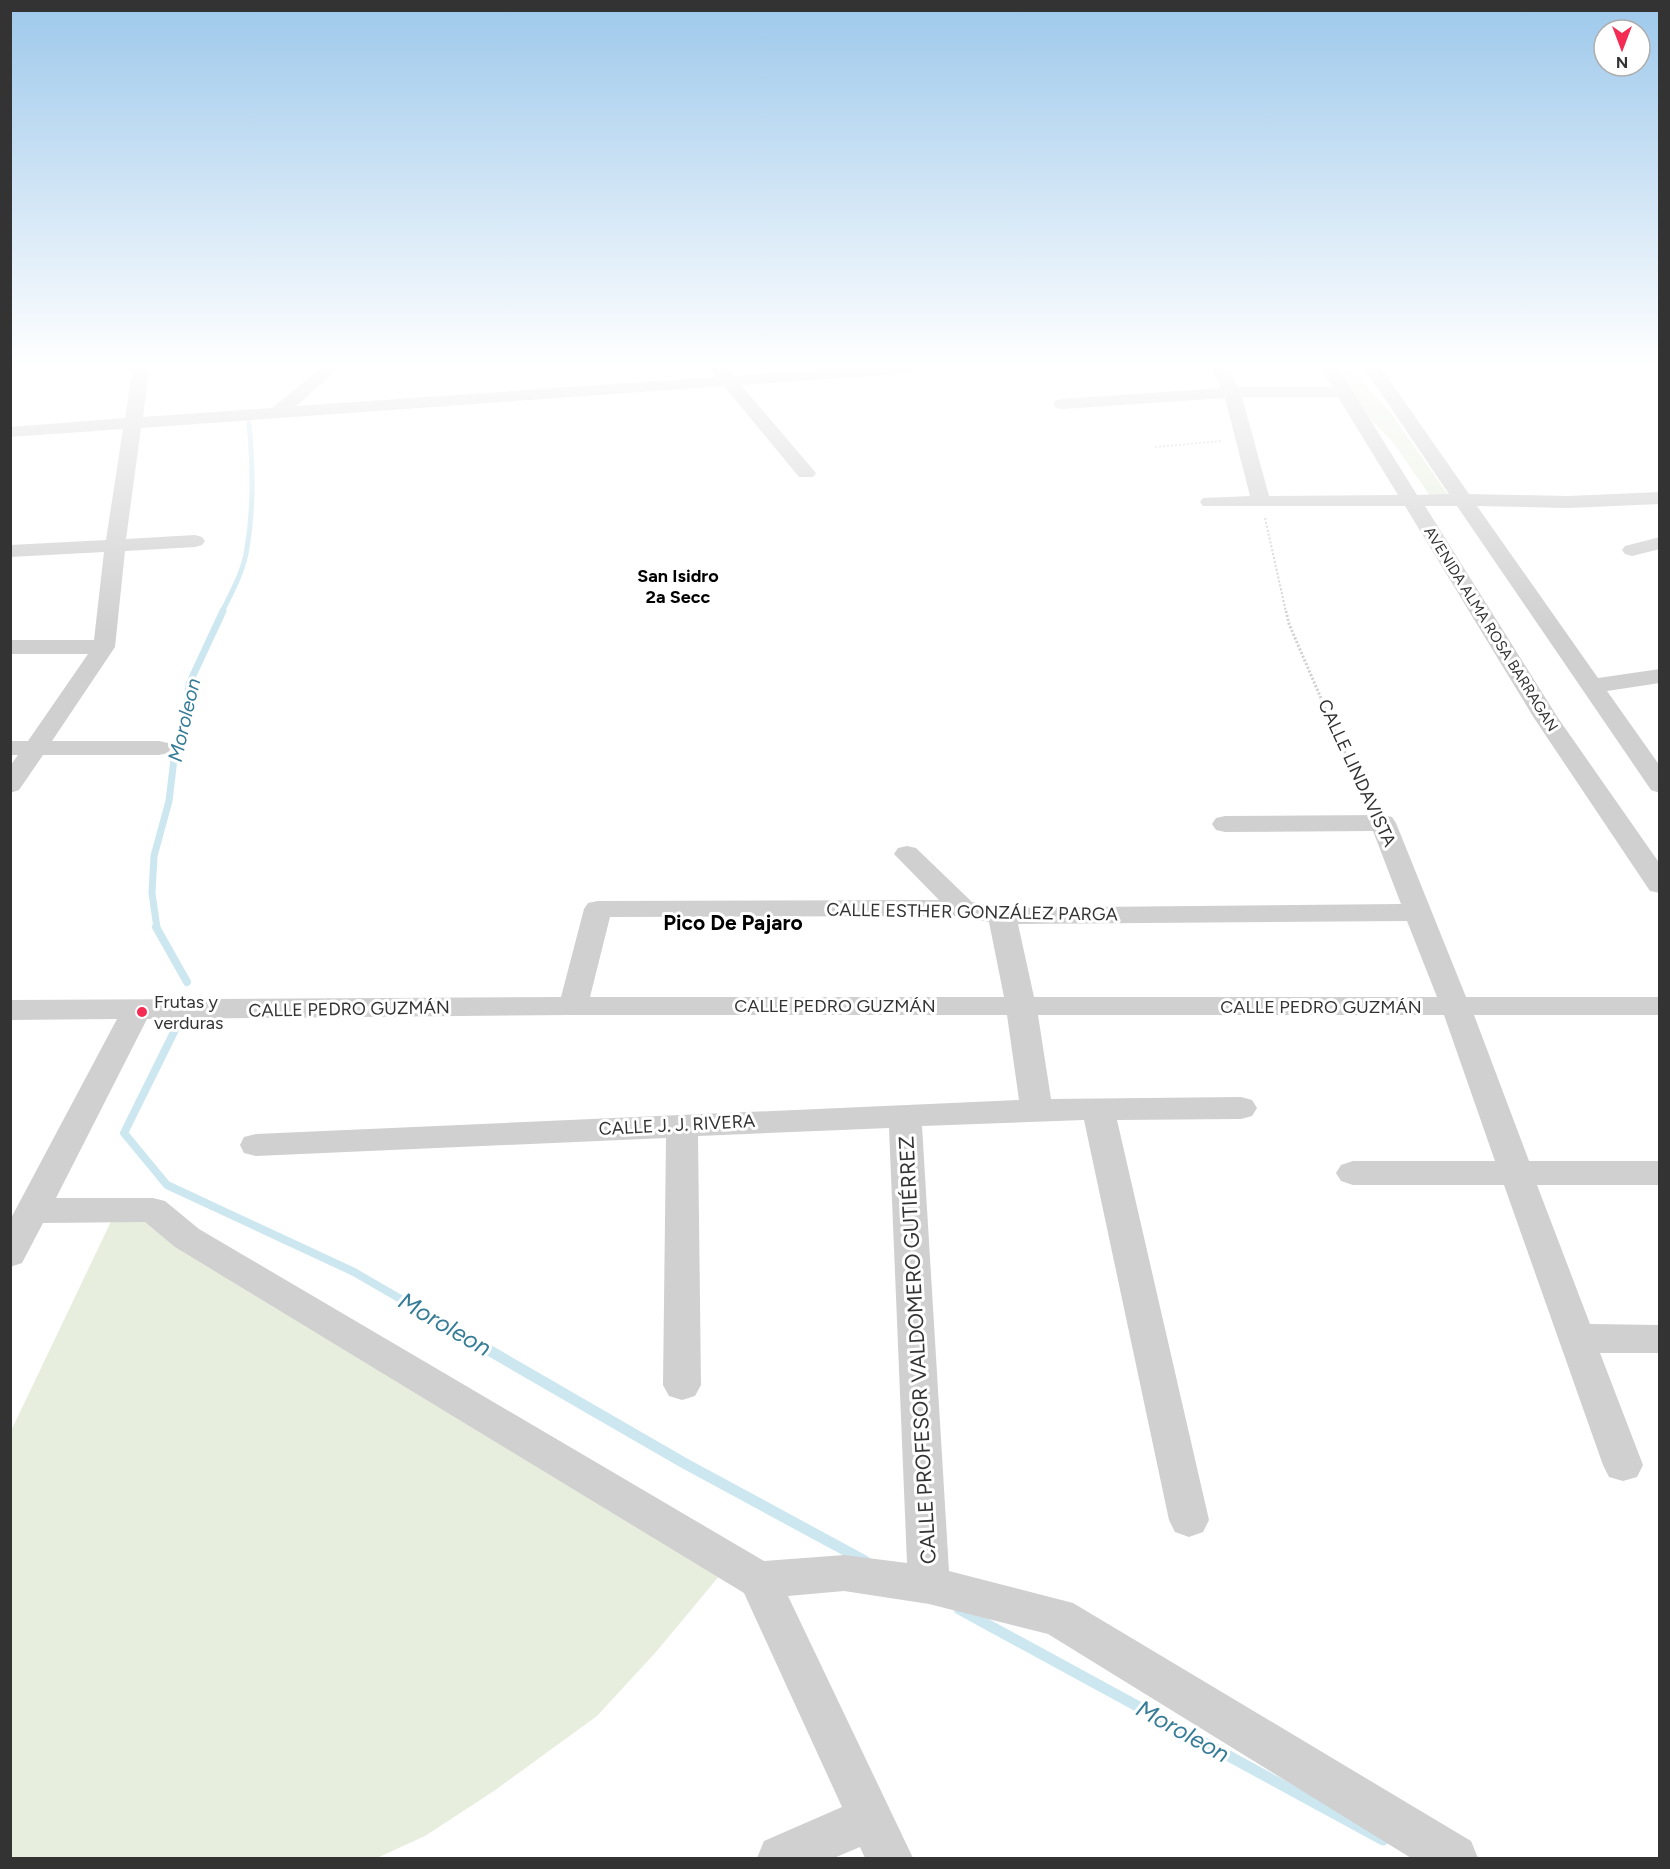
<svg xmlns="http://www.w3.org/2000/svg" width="1670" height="1869" font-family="Figtree,sans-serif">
	<rect width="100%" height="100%" fill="#fff"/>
	<path fill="#e8eede" d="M1336,368H1353L1369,390L1390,412L1449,496H1430L1393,442L1371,420Z
		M116,1211H153L730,1563L656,1652L597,1716L494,1791L425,1836L377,1858H11L10,1433Z"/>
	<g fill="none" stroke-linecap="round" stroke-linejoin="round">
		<path stroke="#cce7f0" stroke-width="5" d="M222,612C232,592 244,570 247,548C254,507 253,464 249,423"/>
		<path stroke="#cce7f0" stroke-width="7" d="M157,928L152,893L154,856L169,801L174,759L185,724L189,684L223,611"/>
		<path stroke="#cce7f0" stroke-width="8" d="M156,927L187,982
			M176,1028L124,1133L167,1185L354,1272L468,1338"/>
		<path stroke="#cce7f0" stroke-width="11" d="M466,1337L684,1463L865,1561
			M959,1609L1383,1840"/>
		<path stroke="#d0d0d0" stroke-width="2" stroke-dasharray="2 2" stroke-linecap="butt" d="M1155,447L1222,441
			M1265,518L1286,612"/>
		<path stroke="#d0d0d0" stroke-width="3" stroke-dasharray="2 2" stroke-linecap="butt" d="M1286,611L1289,624L1342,747L1372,802"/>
		<path fill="#d0d0d0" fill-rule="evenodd" d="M133,368H149L143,417L272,408L320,368H339L296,406L716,377L711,370L712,368H726L733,376L838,368H920L912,373L741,385L816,473L813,477H799L724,386L141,428L126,539L195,535L202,537L205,541L202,545L195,547L125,551L115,647L52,741H159L168,743L171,748L168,753L159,755H43L19,790L10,793V766L18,755H10V741H28L88,654H10V640H94L104,552L10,557V545L106,540L123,429L10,437V427L125,418Z
			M1211,368H1228L1238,387H1332L1321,368H1338L1417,495L1449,494L1364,368H1381L1469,494L1568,496L1660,492V504L1568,508L1477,506L1598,678L1660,669V683L1607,691L1660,766V793L1651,790L1457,506H1425L1558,718L1660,864V893L1650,891L1534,718L1405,506H1203L1200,502L1203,498L1250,496L1225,398L1062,409L1056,408L1053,404L1056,400L1062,399L1221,388ZM1242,397H1338L1398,495L1269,496Z
			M1660,537V549L1632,556L1625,554L1622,550L1625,546Z
			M1383,815L1392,817L1396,823L1466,997H1660V1015H1474L1529,1161H1660V1185H1537L1590,1324L1660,1325V1353H1600L1643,1465L1637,1477L1623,1481L1609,1477L1603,1465L1504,1185H1353L1341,1181L1336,1173L1341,1165L1353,1161H1495L1444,1015H1038L1051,1099L1241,1097L1252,1100L1257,1108L1252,1116L1241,1119L1117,1120L1209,1520L1203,1532L1189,1537L1175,1532L1169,1520L1084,1120L922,1126L949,1571L1073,1603L1471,1841L1478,1858H1411L1048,1634L929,1604L844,1591L788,1596L913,1858H865L860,1847L834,1858H757L764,1841L842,1807L744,1593L175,1247L145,1222L43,1223L22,1263L10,1267V1220L117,1019L10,1020V1000L561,997L584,909L588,903L598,901L939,900L894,854L898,848L907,846L916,848L972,902L1002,908L1401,904L1373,831L1225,832L1216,830L1212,824L1216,818L1225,816ZM963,916L989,922L1004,997H590L610,917ZM1407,921L1437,997H1034L1018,924ZM573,1015H1007L1019,1100L256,1134L244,1137L240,1145L244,1153L256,1156L666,1138L663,1385L669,1396L682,1400L695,1396L701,1385L698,1136L889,1128L907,1563L844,1555L764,1561L199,1229L165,1201L153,1198H56L147,1019Z"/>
	</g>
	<linearGradient id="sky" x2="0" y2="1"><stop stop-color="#9dc8eb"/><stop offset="0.58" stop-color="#fff"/><stop offset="1" stop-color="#fff" stop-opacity="0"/></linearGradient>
	<rect width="1670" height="630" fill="url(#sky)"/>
	<circle fill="#f42b52" stroke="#fff" stroke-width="2" cx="142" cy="1012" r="6"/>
	<g text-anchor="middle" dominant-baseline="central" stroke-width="6" stroke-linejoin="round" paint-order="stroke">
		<g font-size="15" fill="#333" stroke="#fff">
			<text transform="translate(1491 629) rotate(58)">AVENIDA ALMA ROSA BARRAGAN</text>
		</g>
		<g font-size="18" font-weight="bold" fill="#000" stroke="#fff">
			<text x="678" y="576">San Isidro<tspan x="678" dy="21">2a Secc</tspan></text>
		</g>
		<g font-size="18" fill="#333" stroke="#fff">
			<text transform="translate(1357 773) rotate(65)">CALLE LINDAVISTA</text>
			<text transform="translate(972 912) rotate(1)">CALLE ESTHER GONZÁLEZ PARGA</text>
			<text x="835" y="1006">CALLE PEDRO GUZMÁN</text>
			<text x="1321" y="1007">CALLE PEDRO GUZMÁN</text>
			<text transform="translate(349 1009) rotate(-1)">CALLE PEDRO GUZMÁN</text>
			<text transform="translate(677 1125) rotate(-3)">CALLE J. J. RIVERA</text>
		</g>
		<g font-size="18" fill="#333" stroke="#fff" text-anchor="start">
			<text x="154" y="1002">Frutas y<tspan x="154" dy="21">verduras</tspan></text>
		</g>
		<g font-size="20" font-style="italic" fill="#367c97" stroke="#fff">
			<text transform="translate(184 720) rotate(-77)">Moroleon</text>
		</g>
		<g font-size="21" font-weight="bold" fill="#000" stroke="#fff">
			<text x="733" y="922">Pico De Pajaro</text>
		</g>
		<g font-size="21" fill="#333" stroke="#fff">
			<text transform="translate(917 1350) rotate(-93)">CALLE PROFESOR VALDOMERO GUTIÉRREZ</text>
		</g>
		<g font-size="24" font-style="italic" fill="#367c97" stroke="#fff">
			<text transform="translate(445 1324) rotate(30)">Moroleon</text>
			<text transform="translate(1183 1731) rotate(29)">Moroleon</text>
		</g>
	</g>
	<rect width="1670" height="1869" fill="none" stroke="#333333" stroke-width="24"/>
	<g transform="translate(1622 48) rotate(180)"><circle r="28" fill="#ffffff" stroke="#adadad" stroke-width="1.5"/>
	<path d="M0-4.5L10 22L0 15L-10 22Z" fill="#f42b52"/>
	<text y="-9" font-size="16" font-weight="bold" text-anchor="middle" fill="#333333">N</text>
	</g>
</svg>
